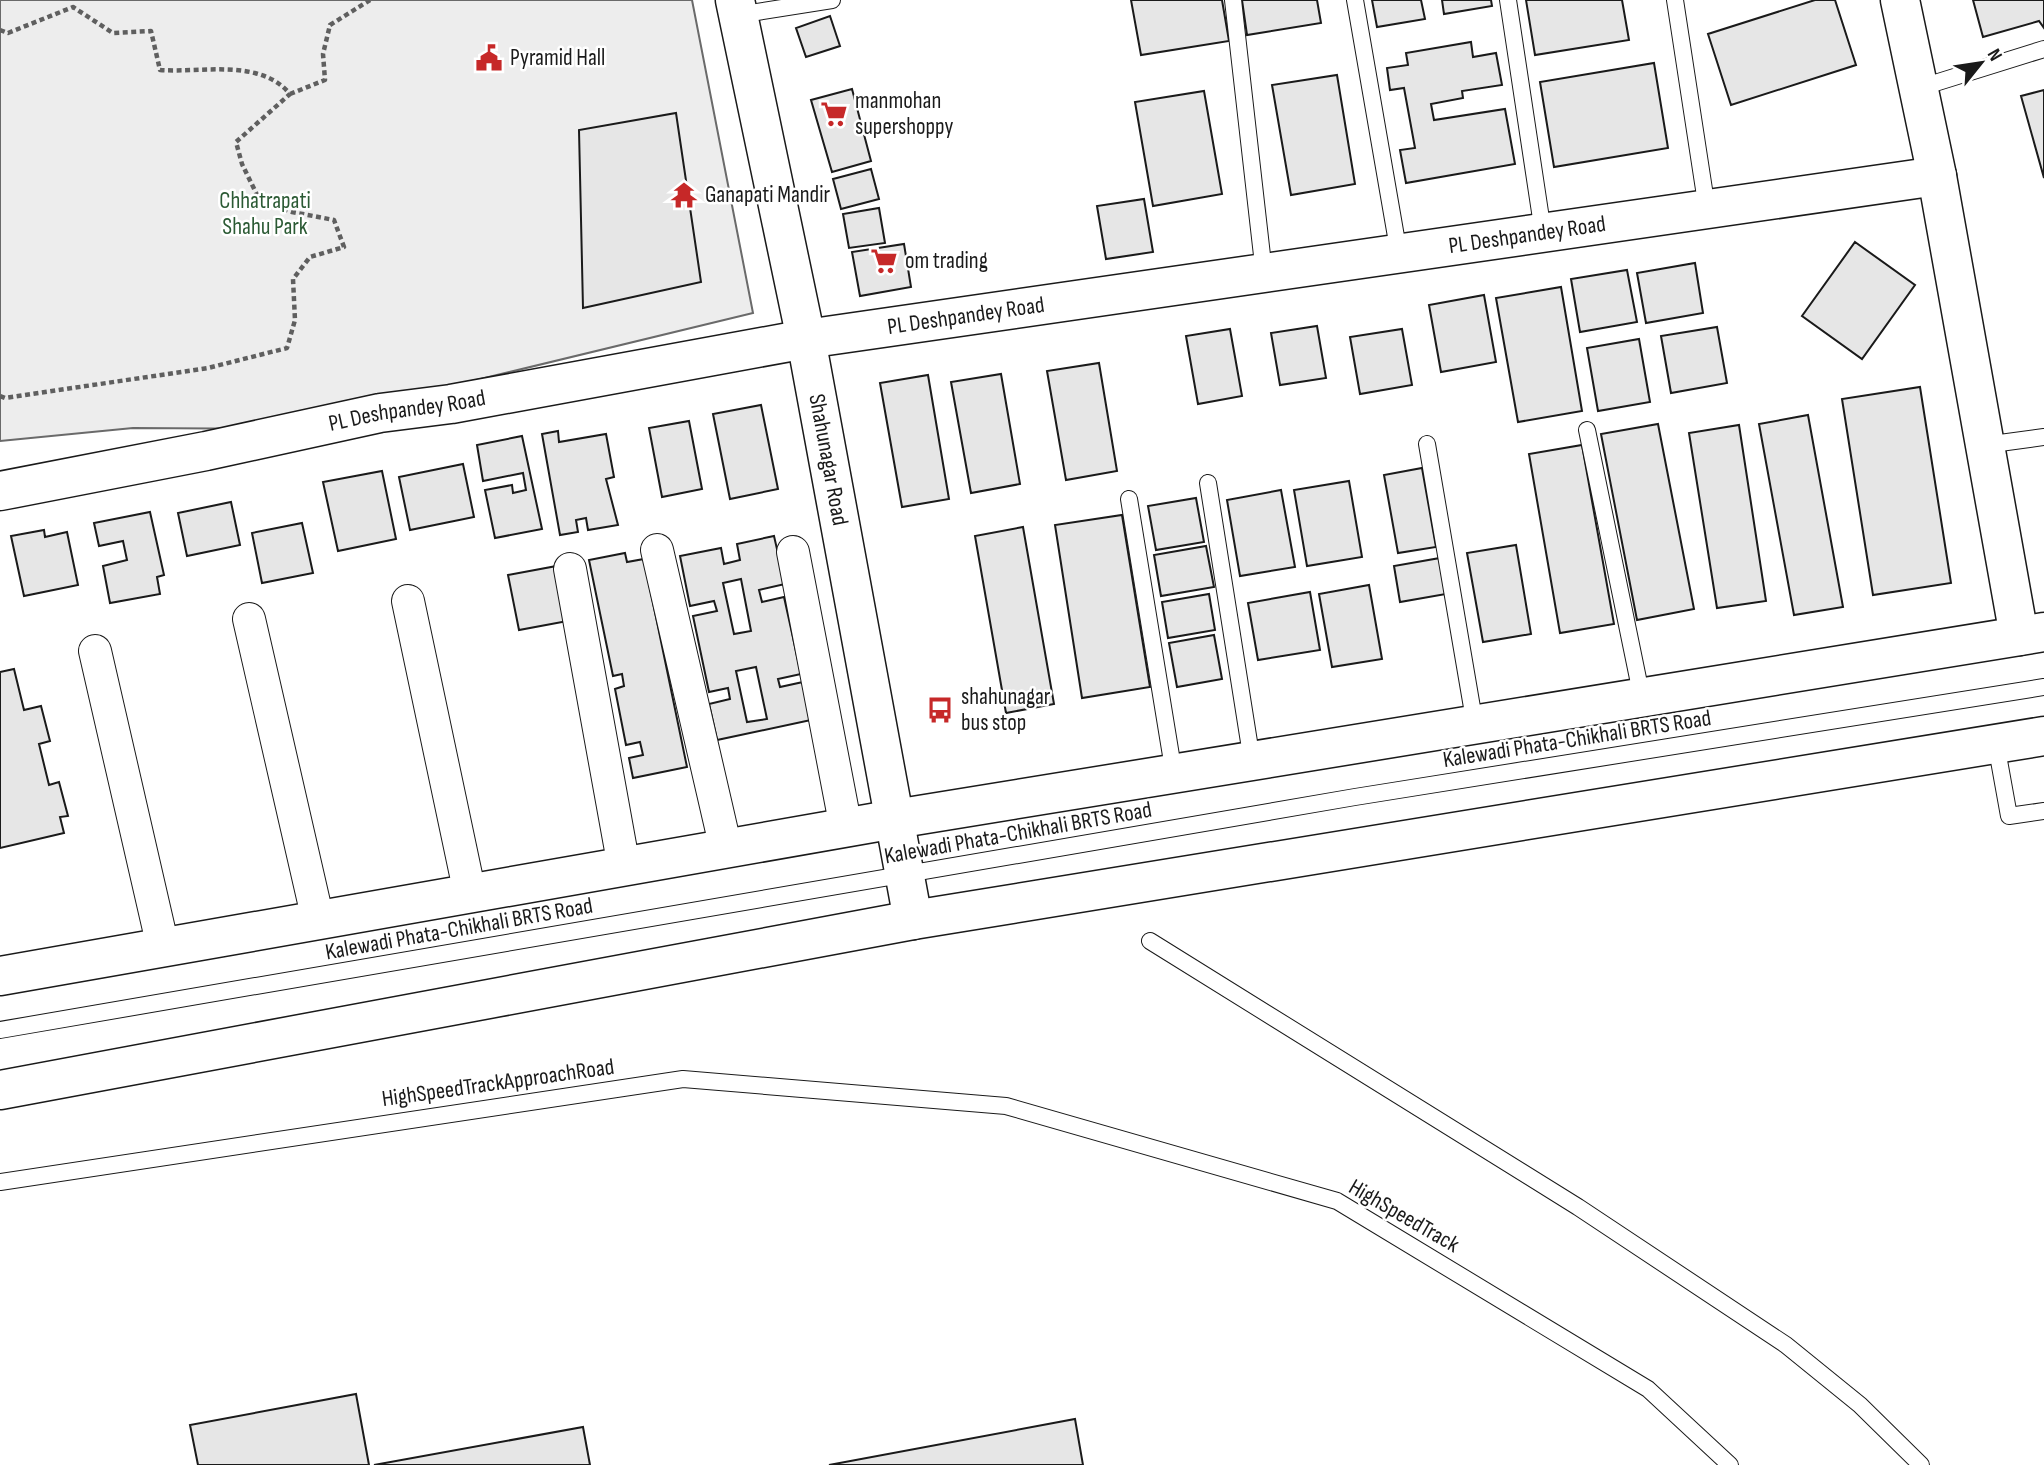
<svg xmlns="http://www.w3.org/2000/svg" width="2044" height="1465" font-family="'Sofia Sans Condensed',sans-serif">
	<rect width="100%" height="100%" fill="#fff"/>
	<path fill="#ededed" stroke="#6a6a6a" stroke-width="2" d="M0,0H692L753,313L460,384L299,429L133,428L0,441Z"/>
	<path fill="#e6e6e6" stroke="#1a1a1a" stroke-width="2" fill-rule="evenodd" d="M1131,0H1222L1229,41L1141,55Z
		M1242,0H1317L1321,23L1247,35Z
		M1372,0H1421L1425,19L1377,27Z
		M1442,0H1491L1492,6L1444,14Z
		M1526,0H1622L1629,40L1535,55Z
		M1815,0H1835L1856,65L1731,105L1708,34Z
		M1973,0H2044V28L2039,21L1983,37Z
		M830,16L840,46L806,57L796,28Z
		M1471,42L1473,57L1496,53L1502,85L1462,91L1463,98L1431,104L1434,120L1505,109L1515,164L1406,183L1400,150L1415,148L1404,88L1390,90L1387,68L1408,65L1406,53Z
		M1654,63L1668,148L1554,167L1540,82Z
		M1337,75L1355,184L1291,195L1272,85Z
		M852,89L871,161L832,172L811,100Z
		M2044,90V178L2021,96Z
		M1204,91L1222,194L1153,206L1135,102Z
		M676,113L701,282L583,308L579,130Z
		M871,169L879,199L841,209L833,179Z
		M1144,199L1153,252L1106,259L1097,206Z
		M879,208L885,243L849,248L843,214Z
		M1855,242L1915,285L1862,359L1802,316Z
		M904,244L911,287L860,296L852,252Z
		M1695,263L1703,313L1646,323L1637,273Z
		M1627,270L1637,322L1580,332L1571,279Z
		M1561,287L1582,411L1518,422L1496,298Z
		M1484,295L1496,362L1441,372L1429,305Z
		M1317,326L1326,378L1280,385L1271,333Z
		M1717,327L1727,383L1671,393L1661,336Z
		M1230,329L1242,396L1198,404L1186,336Z
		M1402,329L1412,385L1360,394L1350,337Z
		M1639,339L1650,402L1598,411L1587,348Z
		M1099,363L1117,471L1066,480L1047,371Z
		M1001,374L1020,484L971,493L951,382Z
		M928,375L949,499L902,507L880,383Z
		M1920,387L1951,583L1873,595L1842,399Z
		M761,405L778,489L730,499L713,414Z
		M1808,415L1843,607L1794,615L1759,424Z
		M689,421L702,489L662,497L649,428Z
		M1658,424L1694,609L1637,620L1601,434Z
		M1739,425L1766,601L1717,608L1689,433Z
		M558,431L559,442L606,434L614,477L606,479L618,525L588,530L586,518L576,520L578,532L560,535L542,434Z
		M522,436L542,529L495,538L485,490L512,485L513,493L526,490L523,473L483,481L477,445Z
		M1582,445L1614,624L1560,633L1529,454Z
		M463,464L474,517L410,530L399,477Z
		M1422,468L1436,547L1398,553L1384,475Z
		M382,471L396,539L338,551L323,482Z
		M1349,481L1362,557L1307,566L1294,490Z
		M1281,490L1295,567L1240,576L1227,500Z
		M1196,498L1204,542L1156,550L1148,506Z
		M231,502L240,545L187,556L178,513Z
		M150,512L164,575L157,577L160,594L110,603L103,566L127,560L123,541L99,546L94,523Z
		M1122,515L1150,687L1082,698L1055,525Z
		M302,523L313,573L262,583L252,533Z
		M1023,527L1054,704L1006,713L975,536Z
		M44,530L45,537L67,532L78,585L24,596L11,536Z
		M774,536L785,584L759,590L762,602L784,597L801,674L778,679L780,687L803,682L811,720L717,740L709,704L730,699L728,688L709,692L693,616L717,611L714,601L690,606L680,556L721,548L724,564L740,560L737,544ZM741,579L751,631L734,634L723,583ZM756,667L767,719L747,722L736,671Z
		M1516,545L1531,634L1483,642L1467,553Z
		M1206,546L1214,587L1161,596L1154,555Z
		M625,553L627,562L644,559L687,767L633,778L629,758L643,755L640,742L626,745L615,689L624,686L622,674L613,676L589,560Z
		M1440,558L1446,594L1400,602L1394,566Z
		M562,565L573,620L519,630L508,575Z
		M1369,585L1382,659L1332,667L1319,594Z
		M1310,592L1320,650L1258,660L1248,603Z
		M1209,594L1215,630L1168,638L1162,602Z
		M1214,635L1222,679L1177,687L1169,643Z
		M14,669L24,710L41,706L50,741L39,744L49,785L59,782L68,816L60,817L64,833L0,848V672Z
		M356,1394L369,1465H198L190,1425Z
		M1075,1419L1083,1465H829Z
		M583,1427L590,1465H374Z"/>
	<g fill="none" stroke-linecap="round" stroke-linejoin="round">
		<g stroke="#1a1a1a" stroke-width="18">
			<path id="lane" d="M1233,0L1264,273
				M1355,0L1399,254
				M1508,0L1543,232
				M1675,0L1707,209
				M738,15L832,0
				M1919,88L2044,49
				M1587,430L1642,698
				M1427,444L1475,725
				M1985,445L2044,437
				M1208,483L1252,761
				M1129,499L1174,774
				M1996,744L2009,816L2044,811
				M1150,941L1578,1207L1786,1345L1860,1405L1921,1465
				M0,1030L1355,797L2044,687
				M0,1182L683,1079L1006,1106L1337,1201L1648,1389L1730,1465"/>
		</g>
		<g stroke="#1a1a1a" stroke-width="34">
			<path id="street" d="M657,550L726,849
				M793,552L846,828
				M570,569L624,867
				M408,601L470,894
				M249,619L318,920
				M95,651L163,947"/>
		</g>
		<g stroke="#1a1a1a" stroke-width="41">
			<g id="secondary">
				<path id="s1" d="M735,0L806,339L913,920"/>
				<path d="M1900,0L1937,176L2019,636"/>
				<path id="s2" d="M0,491L206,451L380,413L451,404L806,339L1937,176"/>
				<path d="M0,976L895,819L2044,632"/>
				<path d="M0,1090L913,920L2044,736"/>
			</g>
		</g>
		<path stroke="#5f5f5f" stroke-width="4.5" stroke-dasharray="5 3.5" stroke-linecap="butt" d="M0,30L8,33L73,7L113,33L151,31L160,70C202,73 260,58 290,94L236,142L242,164L260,201L292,212L334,220L344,247L310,257L293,279L295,320L287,348L208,368L5,398L0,396
			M290,94L325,80L323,54L330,25L370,0"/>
		<use href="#lane" stroke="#fff" stroke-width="16"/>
		<use href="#street" stroke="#fff" stroke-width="32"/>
		<use href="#secondary" stroke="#fff" stroke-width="38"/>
	</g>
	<defs>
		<g id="civic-bare" transform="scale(2.1)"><path d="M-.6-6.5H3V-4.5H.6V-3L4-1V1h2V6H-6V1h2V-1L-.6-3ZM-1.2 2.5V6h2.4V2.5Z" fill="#c62828" stroke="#fff" stroke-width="2.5" paint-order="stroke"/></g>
		<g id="supermarket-bare" transform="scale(2.1)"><path d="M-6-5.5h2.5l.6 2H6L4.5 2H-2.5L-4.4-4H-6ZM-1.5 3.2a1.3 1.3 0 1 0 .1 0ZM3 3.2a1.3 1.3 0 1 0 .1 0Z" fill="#c62828" stroke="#fff" stroke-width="2.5" paint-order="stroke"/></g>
		<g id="temple-bare" transform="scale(2.1)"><path d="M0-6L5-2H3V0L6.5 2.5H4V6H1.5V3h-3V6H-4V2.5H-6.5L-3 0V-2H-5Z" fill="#c62828" stroke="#fff" stroke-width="2.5" paint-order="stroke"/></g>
		<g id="bus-bare" transform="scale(2.1)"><path d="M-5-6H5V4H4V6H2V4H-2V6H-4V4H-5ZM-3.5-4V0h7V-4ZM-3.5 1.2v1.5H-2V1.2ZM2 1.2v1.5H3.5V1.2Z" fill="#c62828" stroke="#fff" stroke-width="2.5" paint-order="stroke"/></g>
	</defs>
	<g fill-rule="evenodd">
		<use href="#civic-bare" x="489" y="58"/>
		<use href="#supermarket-bare" x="834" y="114"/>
		<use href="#temple-bare" x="684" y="195"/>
		<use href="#supermarket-bare" x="884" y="261"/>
		<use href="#bus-bare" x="940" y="710"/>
	</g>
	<g text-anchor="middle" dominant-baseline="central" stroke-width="5" stroke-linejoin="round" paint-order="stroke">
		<g font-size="23" fill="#1a1a1a" stroke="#fff" text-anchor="start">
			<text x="510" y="58">Pyramid Hall</text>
			<text x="855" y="101">manmohan<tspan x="855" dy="26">supershoppy</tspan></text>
			<text x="705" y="195">Ganapati Mandir</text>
			<text x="905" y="261">om trading</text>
			<text x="961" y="697">shahunagar<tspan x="961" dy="26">bus stop</tspan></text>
		</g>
		<g font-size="23" fill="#2b5a34" stroke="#fff">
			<text x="265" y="201">Chhatrapati<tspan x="265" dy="26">Shahu Park</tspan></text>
		</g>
		<g font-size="23" fill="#1a1a1a" stroke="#fff">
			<text stroke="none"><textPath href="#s2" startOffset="1549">PL Deshpandey Road</textPath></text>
			<text stroke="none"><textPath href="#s2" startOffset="982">PL Deshpandey Road</textPath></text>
			<text stroke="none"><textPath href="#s2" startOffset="415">PL Deshpandey Road</textPath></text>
			<text stroke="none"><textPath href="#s1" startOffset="469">Shahunagar Road</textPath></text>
			<text transform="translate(1577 739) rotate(-9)">Kalewadi Phata-Chikhali BRTS Road</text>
			<text transform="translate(1018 833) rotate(-10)">Kalewadi Phata-Chikhali BRTS Road</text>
			<text transform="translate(459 929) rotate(-10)">Kalewadi Phata-Chikhali BRTS Road</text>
			<text transform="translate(498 1083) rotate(-8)">HighSpeedTrackApproachRoad</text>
			<text transform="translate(1404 1216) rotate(30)">HighSpeedTrack</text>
		</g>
	</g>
	<g transform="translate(1981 63) rotate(60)" stroke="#ffffff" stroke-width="5" paint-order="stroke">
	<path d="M0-5L12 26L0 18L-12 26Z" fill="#1a1a1a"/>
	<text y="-10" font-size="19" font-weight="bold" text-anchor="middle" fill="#1a1a1a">N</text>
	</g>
</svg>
